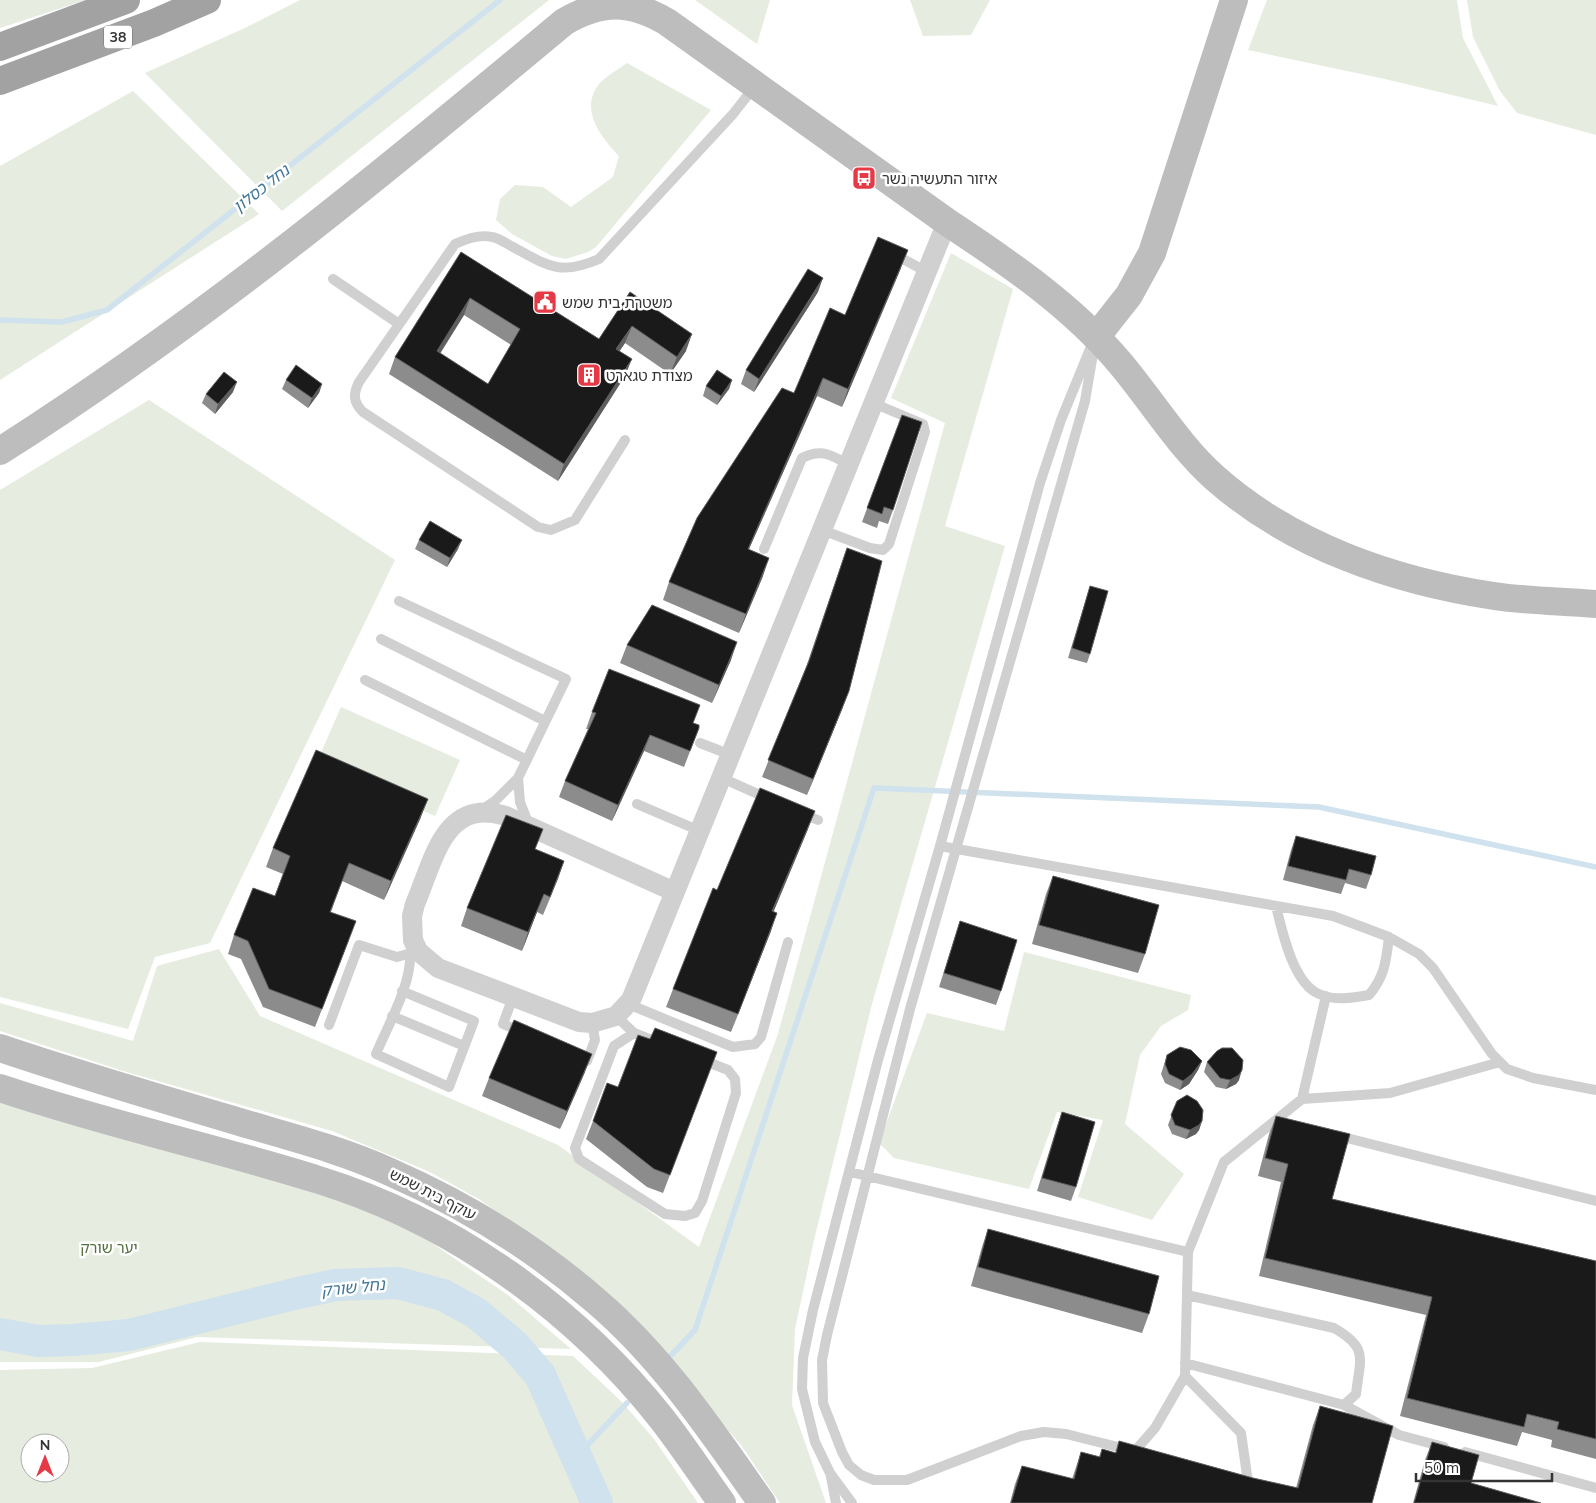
<svg xmlns="http://www.w3.org/2000/svg" width="1596" height="1503" font-family="Mulish,'Noto Sans Hebrew',sans-serif">
	<rect width="100%" height="100%" fill="#fff"/>
	<path fill="#e6ecdf" fill-rule="evenodd" d="M0,0H86L0,28Z
		M300,0H549L282,211L145,73L247,27Z
		M695,0H770L757,44Z
		M910,0H990L971,35L923,36Z
		M1267,0H1457L1463,38L1498,106L1385,79L1248,50Z
		M1467,0H1596V135L1517,113L1500,91L1473,37Z
		M627,63L711,110L596,247L588,252L566,259L552,256L512,234L496,220L500,199L515,185L543,187L571,207L613,177L619,156C601,137 579,110 599,84C606,76 619,69 627,63Z
		M133,91L259,214L0,380V166Z
		M951,253L1013,289L945,526L1005,546L872,1004L814,1240L795,1329L792,1405L826,1503H780L741,1445L650,1341L567,1266L479,1199L430,1172L332,1131L123,1071L0,1031V1003L133,1041L157,966L219,949L260,1016L558,1145L699,1247L778,1034L945,423L891,398Z
		M149,400L395,560L210,943L155,957L128,1029L0,997V490Z
		M341,707L460,760L435,816L316,764Z
		M1024,952L1191,995L1188,1010L1161,1026L1140,1055L1125,1124L1184,1174L1152,1220L1078,1197L1103,1120L1057,1112L1029,1189L894,1158L879,1143L927,1013L1004,1031Z
		M0,1099L313,1186L423,1237L508,1295L571,1349L197,1337L99,1362H0Z
		M200,1342L573,1356L621,1401L654,1439L698,1503H0V1370L92,1368ZM30,1443H60V1473H30Z"/>
	<g fill="none" stroke-linecap="round" stroke-linejoin="round">
		<path stroke="#cfe2ee" stroke-width="5.5" d="M0,320L62,322L107,310L500,0
			M665,1362L695,1330L874,788L1319,807L1596,867
			M576,1457L627,1403"/>
		<path stroke="#cfe2ee" stroke-width="32" d="M0,1334L38,1341L73,1340L129,1335L294,1294L335,1285L398,1283L443,1295L476,1313L515,1346L540,1375L597,1503"/>
		<path stroke="#d0d0d0" stroke-width="10" d="M894,254L927,272
			M333,279L399,324
			M1095,342L1085,401L910,1009L827,1335L822,1360L823,1403L842,1452L849,1465L861,1475L874,1480H907L1021,1436L1044,1432L1066,1434L1130,1450
			M625,440L575,520L551,530L538,527L363,412C353,402 353,394 359,382L455,244C466,239 480,234 492,237C499,238 507,244 513,247C548,266 560,276 599,259L733,114L755,86
			M822,530L870,548L883,550L889,544L925,432L923,424L873,403
			M764,549L802,458C822,448 830,455 848,464
			M399,601L566,679L518,778L495,801L480,811
			M381,639L545,721
			M365,680L527,760
			M700,743L731,755
			M518,778L520,802L529,825
			M722,778L769,799
			M637,804L700,831
			M801,813L818,820
			M940,846L1333,916L1389,937L1419,954L1433,968L1492,1054L1507,1069L1533,1078L1596,1090
			M1276,906C1282,931 1293,983 1319,994C1335,1001 1353,998 1369,995C1385,976 1386,961 1389,937
			M402,991L474,1021L449,1087L376,1054C388,1025 412,984 410,953
			M513,997L503,1024L522,1032
			M628,1004L733,1047L755,1044L761,1037L788,942
			M392,1016L464,1046
			M616,1016L634,1033
			M329,1025L359,945L397,957L415,952
			M634,1033L728,1070L735,1079L736,1093L702,1201L695,1213L685,1216L665,1214L579,1159L575,1148L614,1046Z
			M583,1059L587,1061L595,1040L592,1023
			M1302,1099L1390,1093L1500,1062
			M1335,1135L1596,1201
			M850,1172L1188,1252
			M1185,1363L1344,1405L1356,1394C1360,1358 1369,1348 1334,1328L1187,1295
			M1185,1376L1241,1433L1249,1489
			M1344,1405L1399,1435L1444,1447
			M1134,1452L1155,1428L1185,1376L1188,1252L1224,1162L1302,1099L1326,996
			M1465,1452L1596,1488
			M831,1477L836,1503
			M852,1503L830,1473L815,1442L802,1389L803,1358L813,1310L878,1060L940,846L1040,483L1061,420L1090,349"/>
		<path stroke="#d0d0d0" stroke-width="20" d="M675,892L506,816C444,797 434,860 415,904L412,916L413,940L418,951L438,968L579,1022L592,1023L616,1016L631,1000L947,222"/>
		<path stroke="#bdbdbd" stroke-width="28" d="M1096,337L1129,295L1152,253L1234,0
			M0,451C200,324 382,174 564,22C601,0 630,0 667,22L947,222C1009,263 1072,306 1120,363C1152,401 1178,445 1215,478C1292,546 1394,581 1494,596C1527,601 1562,601 1596,604
			M0,1048C77,1074 155,1097 233,1120C286,1136 340,1149 390,1172C465,1205 534,1247 596,1301C663,1358 712,1432 762,1503
			M0,1088C106,1124 214,1147 319,1180C454,1222 575,1309 662,1419C683,1446 702,1475 722,1503"/>
		<path stroke="#a2a2a2" stroke-width="28" d="M0,47L126,0
			M0,81L154,23L207,0"/>
	</g>
	<path fill="#8c8c8c" fill-rule="evenodd" d="M461,252L599,339L630,292L686,351L670,374L625,343L619,352L625,376L558,481L389,374L395,357ZM464,315L511,345L488,384L440,354Z
		M901,268L842,407L817,396L749,549L763,576L739,633L663,600L669,582L845,315Z
		M818,292L754,392L741,384L746,370Z
		M286,380L322,384L319,393L308,408L282,389Z
		M732,380L729,389L717,405L703,396L706,386Z
		M233,392L215,414L202,403L206,394Z
		M902,415L893,510L888,524L879,521L877,528L862,522Z
		M419,540L458,549L447,567L415,549Z
		M847,548L843,707L807,795L762,777L806,667Z
		M1090,586V654L1087,663L1068,658Z
		M627,645L731,660L712,703L620,663Z
		M592,712L693,723L699,728L684,767L644,751L612,821L559,797L565,781L588,729H586Z
		M421,817L384,900L342,881L331,912L349,940L315,1027L263,1007L241,959L228,954L234,935L275,896L283,874L266,867L273,848Z
		M808,829L773,912L771,931L731,1032L666,1007L673,989L717,890Z
		M1296,836L1371,875L1366,889L1345,883L1341,894L1283,880L1291,850Z
		M535,849L564,861L543,915L537,912L522,951L461,926L467,908Z
		M1053,876L1145,954L1138,973L1032,944L1046,894Z
		M960,921L1001,991L996,1005L939,987Z
		M650,1039L717,1052L663,1193L647,1187L586,1139L593,1121L618,1087Z
		M1167,1055L1202,1061L1198,1070L1189,1084L1180,1090L1165,1083L1161,1074Z
		M1207,1062L1239,1080L1236,1084L1226,1089L1216,1087L1204,1072Z
		M585,1072L560,1129L482,1096L489,1078Z
		M1177,1101L1202,1121L1199,1130L1196,1134L1186,1139L1172,1134L1168,1125Z
		M1062,1112L1076,1187L1071,1201L1037,1191L1057,1126Z
		M1276,1116L1332,1199L1596,1261V1459L1551,1447L1552,1440L1522,1432L1517,1446L1400,1416L1426,1315L1259,1276L1281,1182L1258,1176L1269,1134Z
		M988,1229L1149,1314L1142,1333L971,1286L982,1247Z
		M1320,1406L1372,1503H1010L1015,1484L1022,1466L1072,1479L1081,1452L1099,1457L1102,1449L1115,1453L1119,1441L1253,1478L1296,1488L1313,1425Z
		M1432,1442L1471,1483L1541,1503H1413L1425,1460Z"/>
	<path fill="#5f5f5f" d="M908,250L901,268L842,407L848,389Z
		M823,278L818,292L754,392L759,379Z
		M470,298L464,315L430,369L437,351Z
		M632,326L625,343L609,366L616,349Z
		M692,334L686,351L670,374L677,357Z
		M632,359L625,376L558,481L564,464Z
		M823,378L817,396L741,567L748,549Z
		M732,380L729,389L717,405L721,396Z
		M237,382L233,392L215,414L218,404Z
		M322,384L319,393L308,408L312,398Z
		M462,540L458,549L447,567L450,558Z
		M769,558L763,576L739,633L746,614Z
		M737,642L731,660L712,703L719,685Z
		M849,691L843,707L807,795L813,779Z
		M650,735L644,751L612,821L618,805Z
		M428,799L421,817L384,900L391,881Z
		M815,811L808,829L766,930L772,911Z
		M564,861L558,879L543,915Z
		M544,894L537,912L522,951L528,932Z
		M777,913L771,931L731,1032L738,1014Z
		M592,1054L585,1072L560,1129L567,1111Z
		M1202,1061L1198,1070L1189,1084L1180,1090L1183,1081Z
		M1242,1070L1239,1080L1236,1084L1226,1089L1230,1080Z
		M1202,1121L1199,1130L1196,1134L1186,1139L1190,1130Z"/>
	<path fill="#1a1a1a" stroke="#5f5f5f" fill-rule="evenodd" d="M878,237L908,250L848,389L823,378L748,549L769,558L746,614L669,582L697,518L782,388L794,393L830,308L845,315Z
		M461,252L599,339L630,292L692,334L677,357L632,326L616,349L632,359L564,464L395,357ZM470,298L520,329L488,384L437,351Z
		M808,269L823,278L759,379L746,370Z
		M296,365L322,384L312,398L286,380Z
		M717,370L732,380L721,396L706,386Z
		M224,372L237,382L218,404L206,394Z
		M902,415L922,422L893,510L884,507L882,514L867,508Z
		M430,521L462,540L450,558L419,540Z
		M847,548L882,561L849,691L813,779L768,760L809,661Z
		M1090,586L1108,591L1090,654L1072,648Z
		M652,605L737,642L719,685L627,645Z
		M609,669L700,705L693,723L699,725V728L690,751L650,735L618,805L565,781L596,713L592,712Z
		M316,750L428,799L391,881L349,863L330,912L356,921L322,1009L269,989L248,941L234,935L253,888L275,896L290,856L273,848Z
		M760,788L815,811L772,911L777,913L738,1014L673,989L713,888L717,890Z
		M506,815L543,829L535,849L564,861L550,897L544,894L528,932L467,908Z
		M1296,836L1376,856L1371,875L1349,869L1346,880L1288,866Z
		M1053,876L1159,905L1145,954L1039,925Z
		M960,921L1017,940L1001,991L944,973Z
		M514,1020L592,1054L567,1111L489,1078Z
		M655,1028L717,1052L670,1175L654,1169L593,1121L607,1083L618,1087L638,1035L650,1039Z
		M1180,1047L1191,1050L1202,1061L1192,1074L1183,1081L1169,1074L1165,1064L1167,1055Z
		M1222,1048H1232L1243,1060L1242,1070L1239,1075L1230,1080L1220,1078L1207,1062L1217,1051Z
		M1187,1095L1197,1101L1203,1110L1202,1121L1199,1125L1190,1130L1175,1125L1171,1115L1177,1101Z
		M1062,1112L1095,1122L1076,1187L1042,1178Z
		M1276,1116L1350,1134L1332,1199L1596,1261V1439L1557,1429L1559,1422L1527,1414L1524,1427L1407,1398L1432,1297L1265,1258L1288,1164L1265,1158Z
		M988,1229L1159,1276L1149,1314L978,1267Z
		M1320,1406L1393,1426L1372,1503H1011L1022,1466L1074,1479L1081,1452L1100,1457L1102,1449L1116,1453L1119,1441L1253,1478L1298,1488Z
		M1432,1442L1479,1455L1471,1483L1541,1503H1414Z"/>
	<defs>
		<g id="bus-square" transform="scale(1.25)"><rect x="-9" y="-9" width="18" height="18" rx="4" fill="#e63946" stroke="#fff"/><path d="M-5-6H5V4H4V6H2V4H-2V6H-4V4H-5ZM-3.5-4V0h7V-4ZM-3.5 1.2v1.5H-2V1.2ZM2 1.2v1.5H3.5V1.2Z" fill="#fff"/></g>
		<g id="civic-square" transform="scale(1.25)"><rect x="-9" y="-9" width="18" height="18" rx="4" fill="#e63946" stroke="#fff"/><path d="M-.6-6.5H3V-4.5H.6V-3L4-1V1h2V6H-6V1h2V-1L-.6-3ZM-1.2 2.5V6h2.4V2.5Z" fill="#fff"/></g>
		<g id="building-square" transform="scale(1.25)"><rect x="-9" y="-9" width="18" height="18" rx="4" fill="#e63946" stroke="#fff"/><path d="M-4-6H4V6H1V3H-1V6H-4ZM-2.5-4.3h1.7v1.8h-1.7ZM.8-4.3h1.7v1.8H.8ZM-2.5-1h1.7V.8h-1.7ZM.8-1h1.7V.8H.8Z" fill="#fff"/></g>
	</defs>
	<g fill-rule="evenodd">
		<use href="#bus-square" x="864" y="178"/>
		<use href="#civic-square" x="545" y="302"/>
		<use href="#building-square" x="589" y="375"/>
	</g>
	<g text-anchor="middle" dominant-baseline="central" stroke-width="5" stroke-linejoin="round" paint-order="stroke">
		<rect fill="#fff" stroke="#707070" stroke-width="1" x="104" y="25.5" width="28" height="23" rx="4"/>
		<g font-size="14" font-weight="bold" fill="#333">
			<text x="118" y="37">38</text>
		</g>
		<g font-size="15" fill="#333" stroke="#fff" text-anchor="start">
			<text x="882" y="178">איזור התעשיה נשר</text>
			<text x="562" y="302">משטרת בית שמש</text>
			<text x="606" y="375">מצודת טגארט</text>
		</g>
		<g font-size="15" fill="#333" stroke="#fff">
			<text transform="translate(433 1194) rotate(27)">עוקף בית שמש</text>
		</g>
		<g font-size="15" fill="#56703f" stroke="#fff">
			<text x="109" y="1247">יער שורק</text>
		</g>
		<g font-size="16" font-style="italic" fill="#3f7597" stroke="#fff">
			<text transform="translate(261 188) rotate(-38)">נחל כסלון</text>
			<text transform="translate(353 1287) rotate(-6)">נחל שורק</text>
		</g>
	</g>
	<g transform="translate(45 1458)"><circle r="24" fill="#ffffff" stroke="#adadad"/>
	<path d="M0-4L9 19L0 12L-9 19Z" fill="#e63946"/>
	<text y="-8" font-size="14" font-weight="bold" text-anchor="middle" fill="#333333">N</text>
	</g>
	<path d="M1416 1473v8h136v-8" fill="none" stroke="#333333" stroke-width="2.5"/>
	<text x="1424" y="1473" font-size="15" fill="#333333" stroke="#ffffff" stroke-width="4" paint-order="stroke">50 m</text>
</svg>
